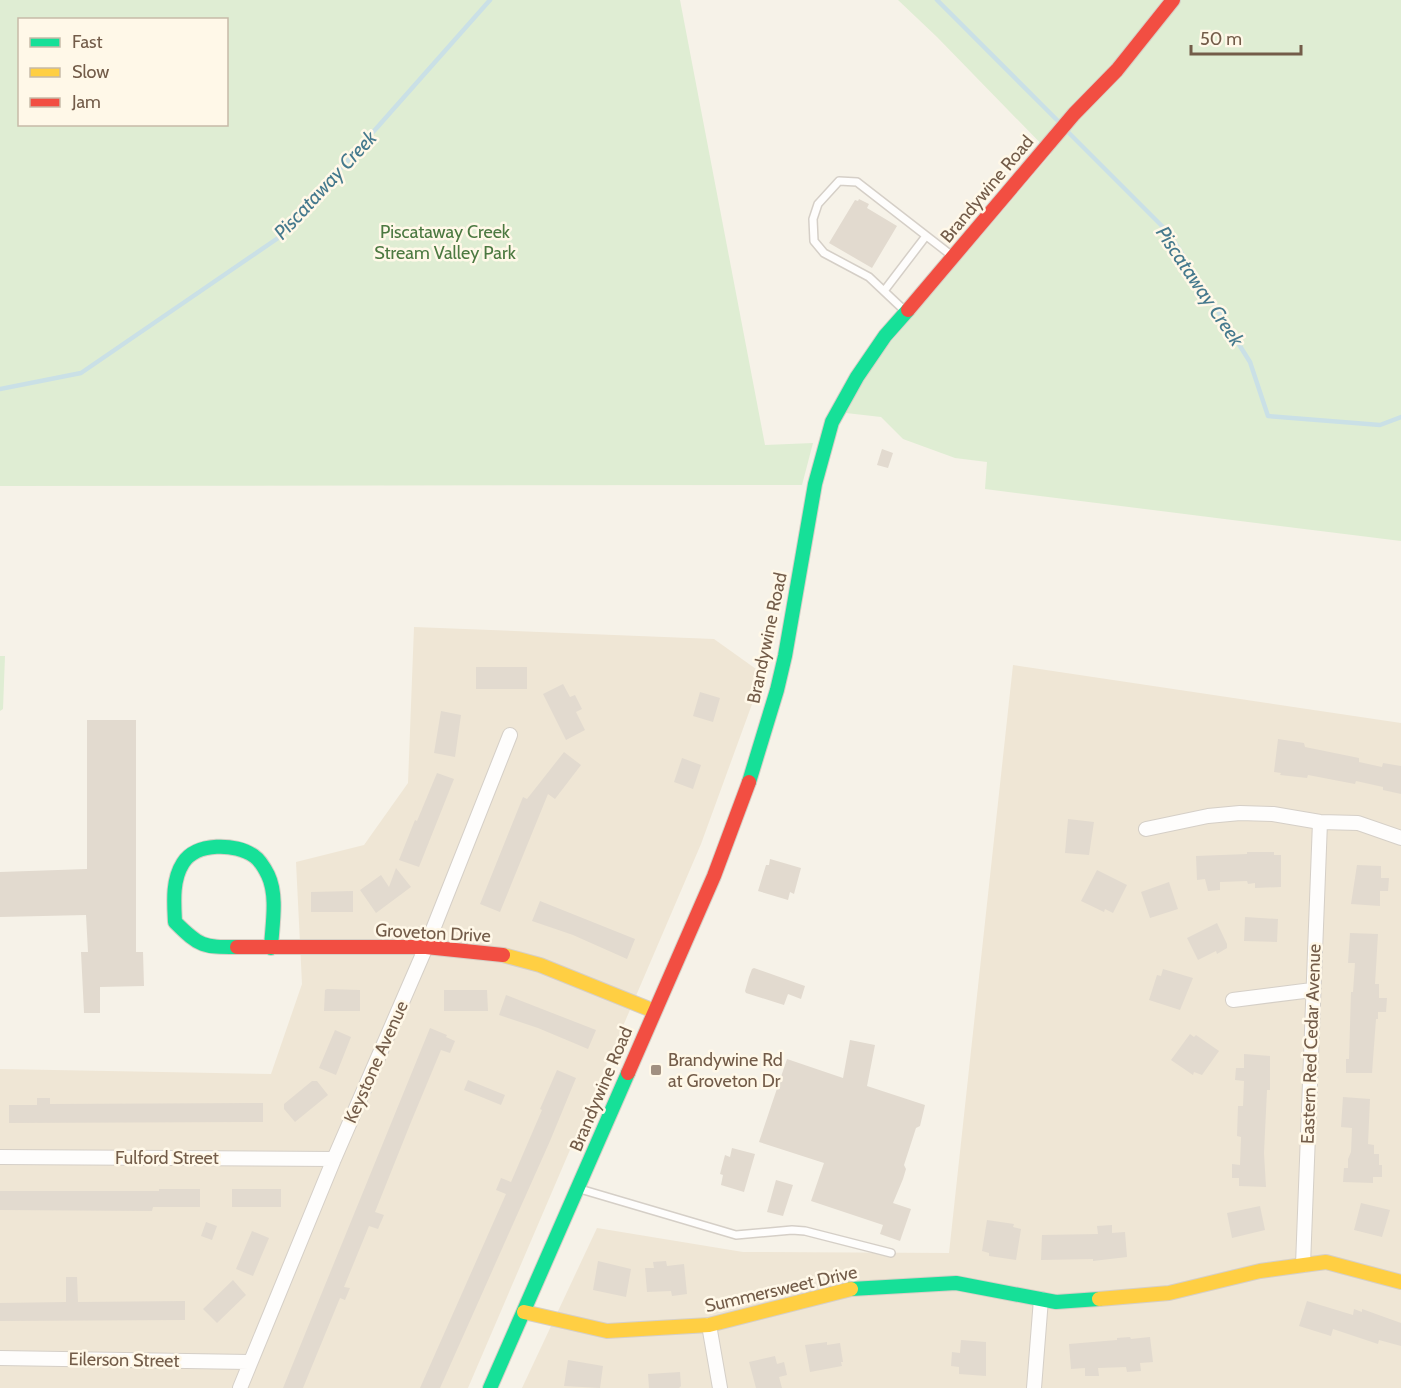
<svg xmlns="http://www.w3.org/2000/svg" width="1401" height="1388" font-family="Cabin,sans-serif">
	<rect width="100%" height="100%" fill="#f6f2e8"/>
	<path fill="#efe6d5" d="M414,627L714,639L763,674L701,844L468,1388H0V1069L271,1074L302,984L296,862L364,845L408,783Z
		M1013,665L1401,723V1388H522L597,1228L743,1252L949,1253Z"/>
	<path fill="#dfedd3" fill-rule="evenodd" d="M0,0H680L765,445L813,443L802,485L0,486ZM20,20H226V124H20Z
		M898,0H1401V541L985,489L987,462L955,458L903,439L881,417L846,413L871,365L1051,154L937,37Z
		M0,656H5L3,709L0,711Z"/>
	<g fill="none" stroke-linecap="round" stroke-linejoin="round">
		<path stroke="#cae0e6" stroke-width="4.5" d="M937,0L1060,123
			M1068,132L1169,233L1250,362L1268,416L1380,425L1401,417
			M0,389L81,373L281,236L490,0"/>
	</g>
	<path fill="#e2dacf" d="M859,199L869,204L867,208L897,226L872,268L829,243L855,200L858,201Z
		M882,449L893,453L888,468L877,465Z
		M476,667H527V689H476Z
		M563,684L570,697L575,695L582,709L576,712L585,730L566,740L543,694Z
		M700,692L720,698L713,722L693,716Z
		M441,711L461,715L455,757L434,753Z
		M87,720H136V952H143L144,986L100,987V1013H84L81,952H88L86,915L0,917V872L87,869Z
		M1278,739L1304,743L1305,747L1359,758V762L1382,767L1383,763L1401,766V794L1383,790V787L1356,781L1355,784L1308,775L1307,778L1280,775L1281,773L1274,772Z
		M564,752L581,765L555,799L548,794L500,912L480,904L523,797L527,799Z
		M682,758L701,765L693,789L674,782Z
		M437,773L454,779L419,867L399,860L415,820L417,821Z
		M1068,819L1094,822L1089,855L1065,853Z
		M1247,852H1274V855H1281V887L1255,888V883L1248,884L1247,881L1220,882V890L1208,891L1205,879L1197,880L1196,856L1247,854Z
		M770,859L801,868L794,894L790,892L788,900L758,891L766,865H769Z
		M1357,865L1381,866V878H1389L1388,891H1380V906L1351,904Z
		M396,868L411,887L376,913L360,890L381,875L389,887Z
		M1097,870L1127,885L1113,913L1105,909L1104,912L1081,901Z
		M1169,882L1178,909L1150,918L1141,892Z
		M353,891V912H311V892Z
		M540,901L635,939L627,959L573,935L532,921Z
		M1245,917L1278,919L1277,942L1244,941Z
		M1217,923L1227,944V948L1217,954L1216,951L1198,960L1187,938Z
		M1350,933L1378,934L1375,984H1379V998H1387L1386,1012H1378V1019H1376L1372,1073H1346V1059H1349L1351,992H1353L1355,963H1348Z
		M754,968L805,986L801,999L788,994L784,1005L746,993L745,991L749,977L752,969Z
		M1163,969L1193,978L1180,1010L1149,1000L1157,975L1161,976Z
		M327,989L360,990V1011H324L325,990Z
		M444,990H487L488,1011H444Z
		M506,995L596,1030L588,1049L538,1028L499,1015Z
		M430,1028L447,1035L446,1037L455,1041L450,1053L441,1050L411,1122L375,1212L384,1215L378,1229L369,1226L344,1287L350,1288L345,1300L340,1298L303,1388H283Z
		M335,1030L351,1037L336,1075L319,1068Z
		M1190,1034L1194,1037L1196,1035L1219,1051L1202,1075L1194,1072L1193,1075L1171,1060Z
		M850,1040L875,1045L867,1086L925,1105L920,1126L916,1128L904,1165L906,1169L903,1179L893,1203L911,1209L900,1241L880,1234L883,1225L811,1201L824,1163L759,1142L787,1059L843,1078Z
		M1244,1054L1270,1056V1090H1267L1264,1153L1266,1187L1239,1186V1178H1232V1164L1240,1165L1241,1137L1237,1136L1238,1106H1243L1244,1081L1235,1080L1236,1068H1244Z
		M557,1070L576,1078L550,1141L440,1388H420L506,1194L496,1190L501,1178L511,1182L542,1110L540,1109Z
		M468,1080L505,1095L501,1105L464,1090Z
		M312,1081H317L328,1095L295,1122L284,1109V1104Z
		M1343,1097L1370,1099L1368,1144L1374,1145V1154H1379V1165H1382V1177H1373V1183L1343,1182L1344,1168H1348V1159L1351,1152L1352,1128L1341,1127Z
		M37,1098H50V1104L263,1103V1122L9,1123V1105H37Z
		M732,1148L755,1154L744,1192L721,1185L723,1175L720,1174L725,1155L730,1157Z
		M776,1180L793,1185L783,1216L767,1212Z
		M159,1189H200V1207H153L152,1211L0,1210V1191H159Z
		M232,1189H281V1207H232Z
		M1361,1203L1390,1210L1382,1237L1354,1230Z
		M1260,1206L1265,1230L1232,1238L1227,1213Z
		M987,1220L1014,1224L1013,1227L1021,1229L1016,1260L989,1256V1253L982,1251Z
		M206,1222L217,1226L212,1240L201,1236Z
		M1112,1225V1233L1125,1232L1127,1257L1093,1261V1259L1041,1260L1042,1235L1098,1234L1097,1226Z
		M252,1231L269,1238L253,1276L236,1269Z
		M598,1261L631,1269L626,1297L593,1290Z
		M666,1261L667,1266L684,1264L687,1294L672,1296L671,1291L647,1292L645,1268H654L653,1262Z
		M66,1277H77L78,1302L185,1301V1320L0,1321V1303L66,1302Z
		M233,1280L246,1295L217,1323L203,1309Z
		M1307,1301L1353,1315L1354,1309L1362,1312V1309L1401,1323V1346L1379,1340L1378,1344L1333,1329L1331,1336L1299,1326Z
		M1130,1337L1131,1339L1150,1337L1153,1362L1140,1363L1141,1371L1127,1372L1126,1367L1098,1368L1099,1376H1085V1368L1071,1369L1069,1344L1117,1340V1338Z
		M961,1340L986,1342V1376L959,1374V1367L951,1366L952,1352L960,1353Z
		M827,1342V1345L840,1343L843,1362H841L842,1366L810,1372L805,1345Z
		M775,1356L777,1364L784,1362L787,1375L779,1377L782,1388H756L749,1362Z
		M568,1360L603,1366L600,1388L564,1386Z
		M680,1372L681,1386L679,1388H649L648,1374Z"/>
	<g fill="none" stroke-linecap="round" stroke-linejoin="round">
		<g stroke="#d5cfc7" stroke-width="10">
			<path id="lane" d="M884,291L926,236
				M905,311L869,277L824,253L814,241L813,219L818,204L839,181L857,182L951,255
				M580,1189L736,1235L792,1230L805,1231L891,1253"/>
		</g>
		<g stroke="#d5cfc7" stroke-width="16">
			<path id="street" d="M1146,829L1208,816L1240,813L1273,814L1320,822L1358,823L1401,838
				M1233,1000L1312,990
				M0,1157L334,1159
				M1303,1265L1320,822
				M709,1325L720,1388
				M0,1358L249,1362
				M240,1388L334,1159L426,947L510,735
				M1034,1388L1041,1299"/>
		</g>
		<g stroke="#d6cfc6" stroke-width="16">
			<path id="fast" d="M749,782L777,690L785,656L815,484L832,422L857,377L885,336L908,310
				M237,947C203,947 200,947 175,922C174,903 172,880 183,863C196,842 236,843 254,856C260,860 265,869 268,875C278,896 272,926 271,948
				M851,1289L956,1283L1056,1302L1099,1299
				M490,1388L628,1073"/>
		</g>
		<g stroke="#d6cfc6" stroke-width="16">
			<path id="slow" d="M503,955L540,965L654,1011
				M1099,1299L1169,1293L1260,1271L1326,1262L1401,1282
				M524,1312L607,1331L709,1325L851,1289"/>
		</g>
		<g stroke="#d6cfc6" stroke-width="16">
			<path id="jam" d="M908,310L1074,114L1117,70L1173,0
				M237,947H426L503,955
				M628,1073L714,876L749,782"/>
		</g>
		<use href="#lane" stroke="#fefdfc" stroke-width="7"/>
		<use href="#street" stroke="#fefdfc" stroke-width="14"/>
		<use href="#fast" stroke="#16e098" stroke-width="14"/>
		<use href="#slow" stroke="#ffcf43" stroke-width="14"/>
		<use href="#jam" stroke="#f24e42" stroke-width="14"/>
	</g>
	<rect fill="#a19081" stroke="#fff8e8" stroke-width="2" x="650" y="1064" width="12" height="12" rx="3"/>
	<g text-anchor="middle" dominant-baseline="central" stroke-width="5" stroke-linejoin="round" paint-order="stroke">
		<g font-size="18" fill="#735c49" stroke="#fff8e8">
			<text transform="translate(987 189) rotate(-50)">Brandywine Road</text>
			<text transform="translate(767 638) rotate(-78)">Brandywine Road</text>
			<text transform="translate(433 933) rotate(3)">Groveton Drive</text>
			<text transform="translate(1311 1044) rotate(-88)">Eastern Red Cedar Avenue</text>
			<text transform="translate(376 1062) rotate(-66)">Keystone Avenue</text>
			<text transform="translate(601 1089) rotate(-67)">Brandywine Road</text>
			<text x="167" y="1158">Fulford Street</text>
			<text transform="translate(781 1289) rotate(-13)">Summersweet Drive</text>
			<text transform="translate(124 1360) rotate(1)">Eilerson Street</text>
		</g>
		<g font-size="18" fill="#4c7941" stroke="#fff8e8">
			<text x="445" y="232">Piscataway Creek<tspan x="445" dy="21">Stream Valley Park</tspan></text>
		</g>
		<g font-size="18" fill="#735c49" stroke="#fff8e8" text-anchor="start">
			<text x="668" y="1060">Brandywine Rd<tspan x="668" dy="21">at Groveton Dr</tspan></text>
		</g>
		<g font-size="20" font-style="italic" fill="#45798d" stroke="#fff8e8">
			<text transform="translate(325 185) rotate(-47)">Piscataway Creek</text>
			<text transform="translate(1200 286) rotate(56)">Piscataway Creek</text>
		</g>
	</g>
	<rect x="18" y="18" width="210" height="108" fill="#fff8e8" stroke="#c7baa8" stroke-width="1.5"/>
	<rect x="30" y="38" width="30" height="9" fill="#16e098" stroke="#c7baa8" stroke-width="1.5"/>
	<text x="72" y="48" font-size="18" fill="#735c49">Fast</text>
	<rect x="30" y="68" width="30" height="9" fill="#ffcf43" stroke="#c7baa8" stroke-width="1.5"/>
	<text x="72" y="78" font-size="18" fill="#735c49">Slow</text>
	<rect x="30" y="98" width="30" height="9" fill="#f24e42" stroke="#c7baa8" stroke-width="1.5"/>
	<text x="72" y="108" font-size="18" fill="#735c49">Jam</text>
	<path d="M1191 45v9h110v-9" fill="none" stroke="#735c49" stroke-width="3"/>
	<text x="1200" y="45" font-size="18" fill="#735c49" stroke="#fff8e8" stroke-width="4.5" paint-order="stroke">50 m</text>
</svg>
